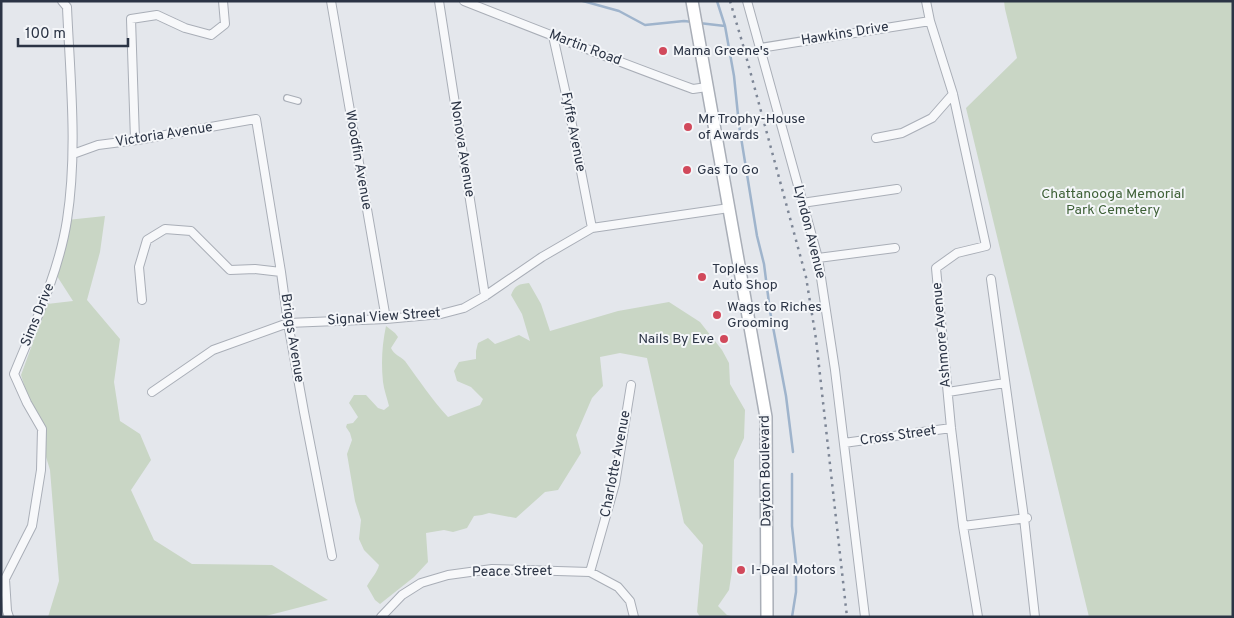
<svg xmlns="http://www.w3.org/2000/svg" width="1234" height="618" font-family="Overpass,sans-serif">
	<rect width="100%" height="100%" fill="#e4e7ec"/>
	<path fill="#c9d6c5" d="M1004,1H1233V617H1089L966,108L1017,58L1005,9Z
		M105,216L100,252L87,300L120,339L114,382L120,421L140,434L151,460L131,490L154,540L192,564L272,565L328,600L262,617H48L59,581L50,470L21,375L47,304L73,301L55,273L67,220Z
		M529,283L541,304L550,331L618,311L669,302L700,322L722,350L729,363L730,384L745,410L744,438L734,460L732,571L729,590L718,606L727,615L735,617H700L697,612L703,545L684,523L647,358L620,353L600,357L603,386L592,398L576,435L581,453L558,490L545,492L516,518L489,513L482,515L474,516L467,528L453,532L444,530L426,533L428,562L414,577L380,604L375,600L367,586C371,579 378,571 379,565L364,550L359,539L361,520L355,501L347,454L352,440L350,433L346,427L347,424L353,423L358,417L349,403L354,395H366L378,408L384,410L389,406C387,398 384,390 383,382C381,363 382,345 386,326L395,333L398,337L391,348C394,355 400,356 405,361C419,380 432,400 448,417L480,405L483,399L471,387L457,381L454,371L459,362L476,359V351L478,343L488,338L495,344L519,335L530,341L522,314L511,295C515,285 519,284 529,283Z"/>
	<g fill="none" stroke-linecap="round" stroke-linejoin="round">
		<path stroke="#9fb4cc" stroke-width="2.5" d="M583,1L619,11L645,25L684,21L693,22
			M717,1L725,26L734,76L739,125L757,236L764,264L770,311L786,396L793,452
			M699,23L725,26
			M792,474V526L796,563V592L792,617"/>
		<g stroke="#a9aeb7" stroke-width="8">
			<path id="pedestrian" d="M287,98L298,101"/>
		</g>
		<g stroke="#a9aeb7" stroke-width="10">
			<path id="minor" d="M331,1L386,319
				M439,1L485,296
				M464,1C540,31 616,61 693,89L707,87
				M747,1L818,258L835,370L865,617
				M926,1L930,21L953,94L986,246L957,253L936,268L951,428L963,526L978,617
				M553,36L567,99L592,228
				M760,48L930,21
				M876,138L902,133L932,118L953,94
				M135,140L131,19L157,15L185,28L211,35L225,24L223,1
				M73,154L98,145L137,140L256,119L281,272L288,323L304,412L332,556
				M802,203L897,189
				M818,258L895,248
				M991,279L1024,518L1035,617
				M142,300L139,267L147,240L165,229L191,231L230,270L255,269L281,272
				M152,392L213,350L288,323L386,319L441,314L464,308L485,296L542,257L592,228L729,208
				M948,392L1005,383
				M844,443L951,428
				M963,526L1027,518
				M590,572L615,484L631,385
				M9,617L7,611L5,579L32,526L41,470L42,429L27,403L14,374C34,325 59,272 67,220C78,149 70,77 67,7L62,1
				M381,617L402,595L421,583L448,575L492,569L590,572L618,587L630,601L634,617"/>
		</g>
		<g stroke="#a9aeb7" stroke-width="14">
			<path id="secondary" d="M692,1L766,417L767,617"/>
		</g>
		<use href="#pedestrian" stroke="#f7f8fa" stroke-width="5.5"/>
		<use href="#minor" stroke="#f7f8fa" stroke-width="8"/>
		<use href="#secondary" stroke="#fff" stroke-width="11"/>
		<path stroke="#7d8696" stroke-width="2.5" stroke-dasharray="2.5 5" stroke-linecap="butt" d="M730,1L743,45L806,277L816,339L847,617"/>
	</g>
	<g fill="#d1495b" stroke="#f4f6f9" stroke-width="2">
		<circle cx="663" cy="51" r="5"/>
		<circle cx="688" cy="127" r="5"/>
		<circle cx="687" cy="170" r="5"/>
		<circle cx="702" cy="277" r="5"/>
		<circle cx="717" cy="315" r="5"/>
		<circle cx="724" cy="339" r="5"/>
		<circle cx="741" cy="570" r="5"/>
	</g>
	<g text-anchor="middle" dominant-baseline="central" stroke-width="4" stroke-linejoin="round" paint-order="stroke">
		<g font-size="14" fill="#2b3445" stroke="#f4f6f9">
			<text transform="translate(845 34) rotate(-9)">Hawkins Drive</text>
			<text transform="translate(585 48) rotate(21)">Martin Road</text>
			<text transform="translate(573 132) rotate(79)">Fyffe Avenue</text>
			<text transform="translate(164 135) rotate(-9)">Victoria Avenue</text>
			<text transform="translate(462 149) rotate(81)">Nonova Avenue</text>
			<text transform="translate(358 160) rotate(80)">Woodfin Avenue</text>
			<text transform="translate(809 232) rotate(76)">Lyndon Avenue</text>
			<text transform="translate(38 315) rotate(-68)">Sims Drive</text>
			<text transform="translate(384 317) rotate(-4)">Signal View Street</text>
			<text transform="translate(942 335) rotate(-95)">Ashmore Avenue</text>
			<text transform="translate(292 338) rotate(81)">Briggs Avenue</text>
			<text transform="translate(898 436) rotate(-8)">Cross Street</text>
			<text transform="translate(616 464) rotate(-79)">Charlotte Avenue</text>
			<text transform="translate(766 471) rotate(-91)">Dayton Boulevard</text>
			<text transform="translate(512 572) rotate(-1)">Peace Street</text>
		</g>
		<g font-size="14" fill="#2b3445" stroke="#f4f6f9" text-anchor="start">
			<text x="673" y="51">Mama Greene's</text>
			<text x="698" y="119">Mr Trophy-House<tspan x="698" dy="16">of Awards</tspan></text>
			<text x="697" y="170">Gas To Go</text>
			<text x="712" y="269">Topless<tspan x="712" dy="16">Auto Shop</tspan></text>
			<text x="727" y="307">Wags to Riches<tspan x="727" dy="16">Grooming</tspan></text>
			<text x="714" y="339" text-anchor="end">Nails By Eve</text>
			<text x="751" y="570">I-Deal Motors</text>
		</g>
		<g font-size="14" fill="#3f6138" stroke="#f4f6f9">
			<text x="1113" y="194">Chattanooga Memorial<tspan x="1113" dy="16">Park Cemetery</tspan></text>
		</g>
	</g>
	<rect width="1234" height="618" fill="none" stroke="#2b3445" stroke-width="5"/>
	<path d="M18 38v8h110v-8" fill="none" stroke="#2b3445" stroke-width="2.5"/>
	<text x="25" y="38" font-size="15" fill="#2b3445" stroke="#f4f6f9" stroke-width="4" paint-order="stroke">100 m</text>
</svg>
